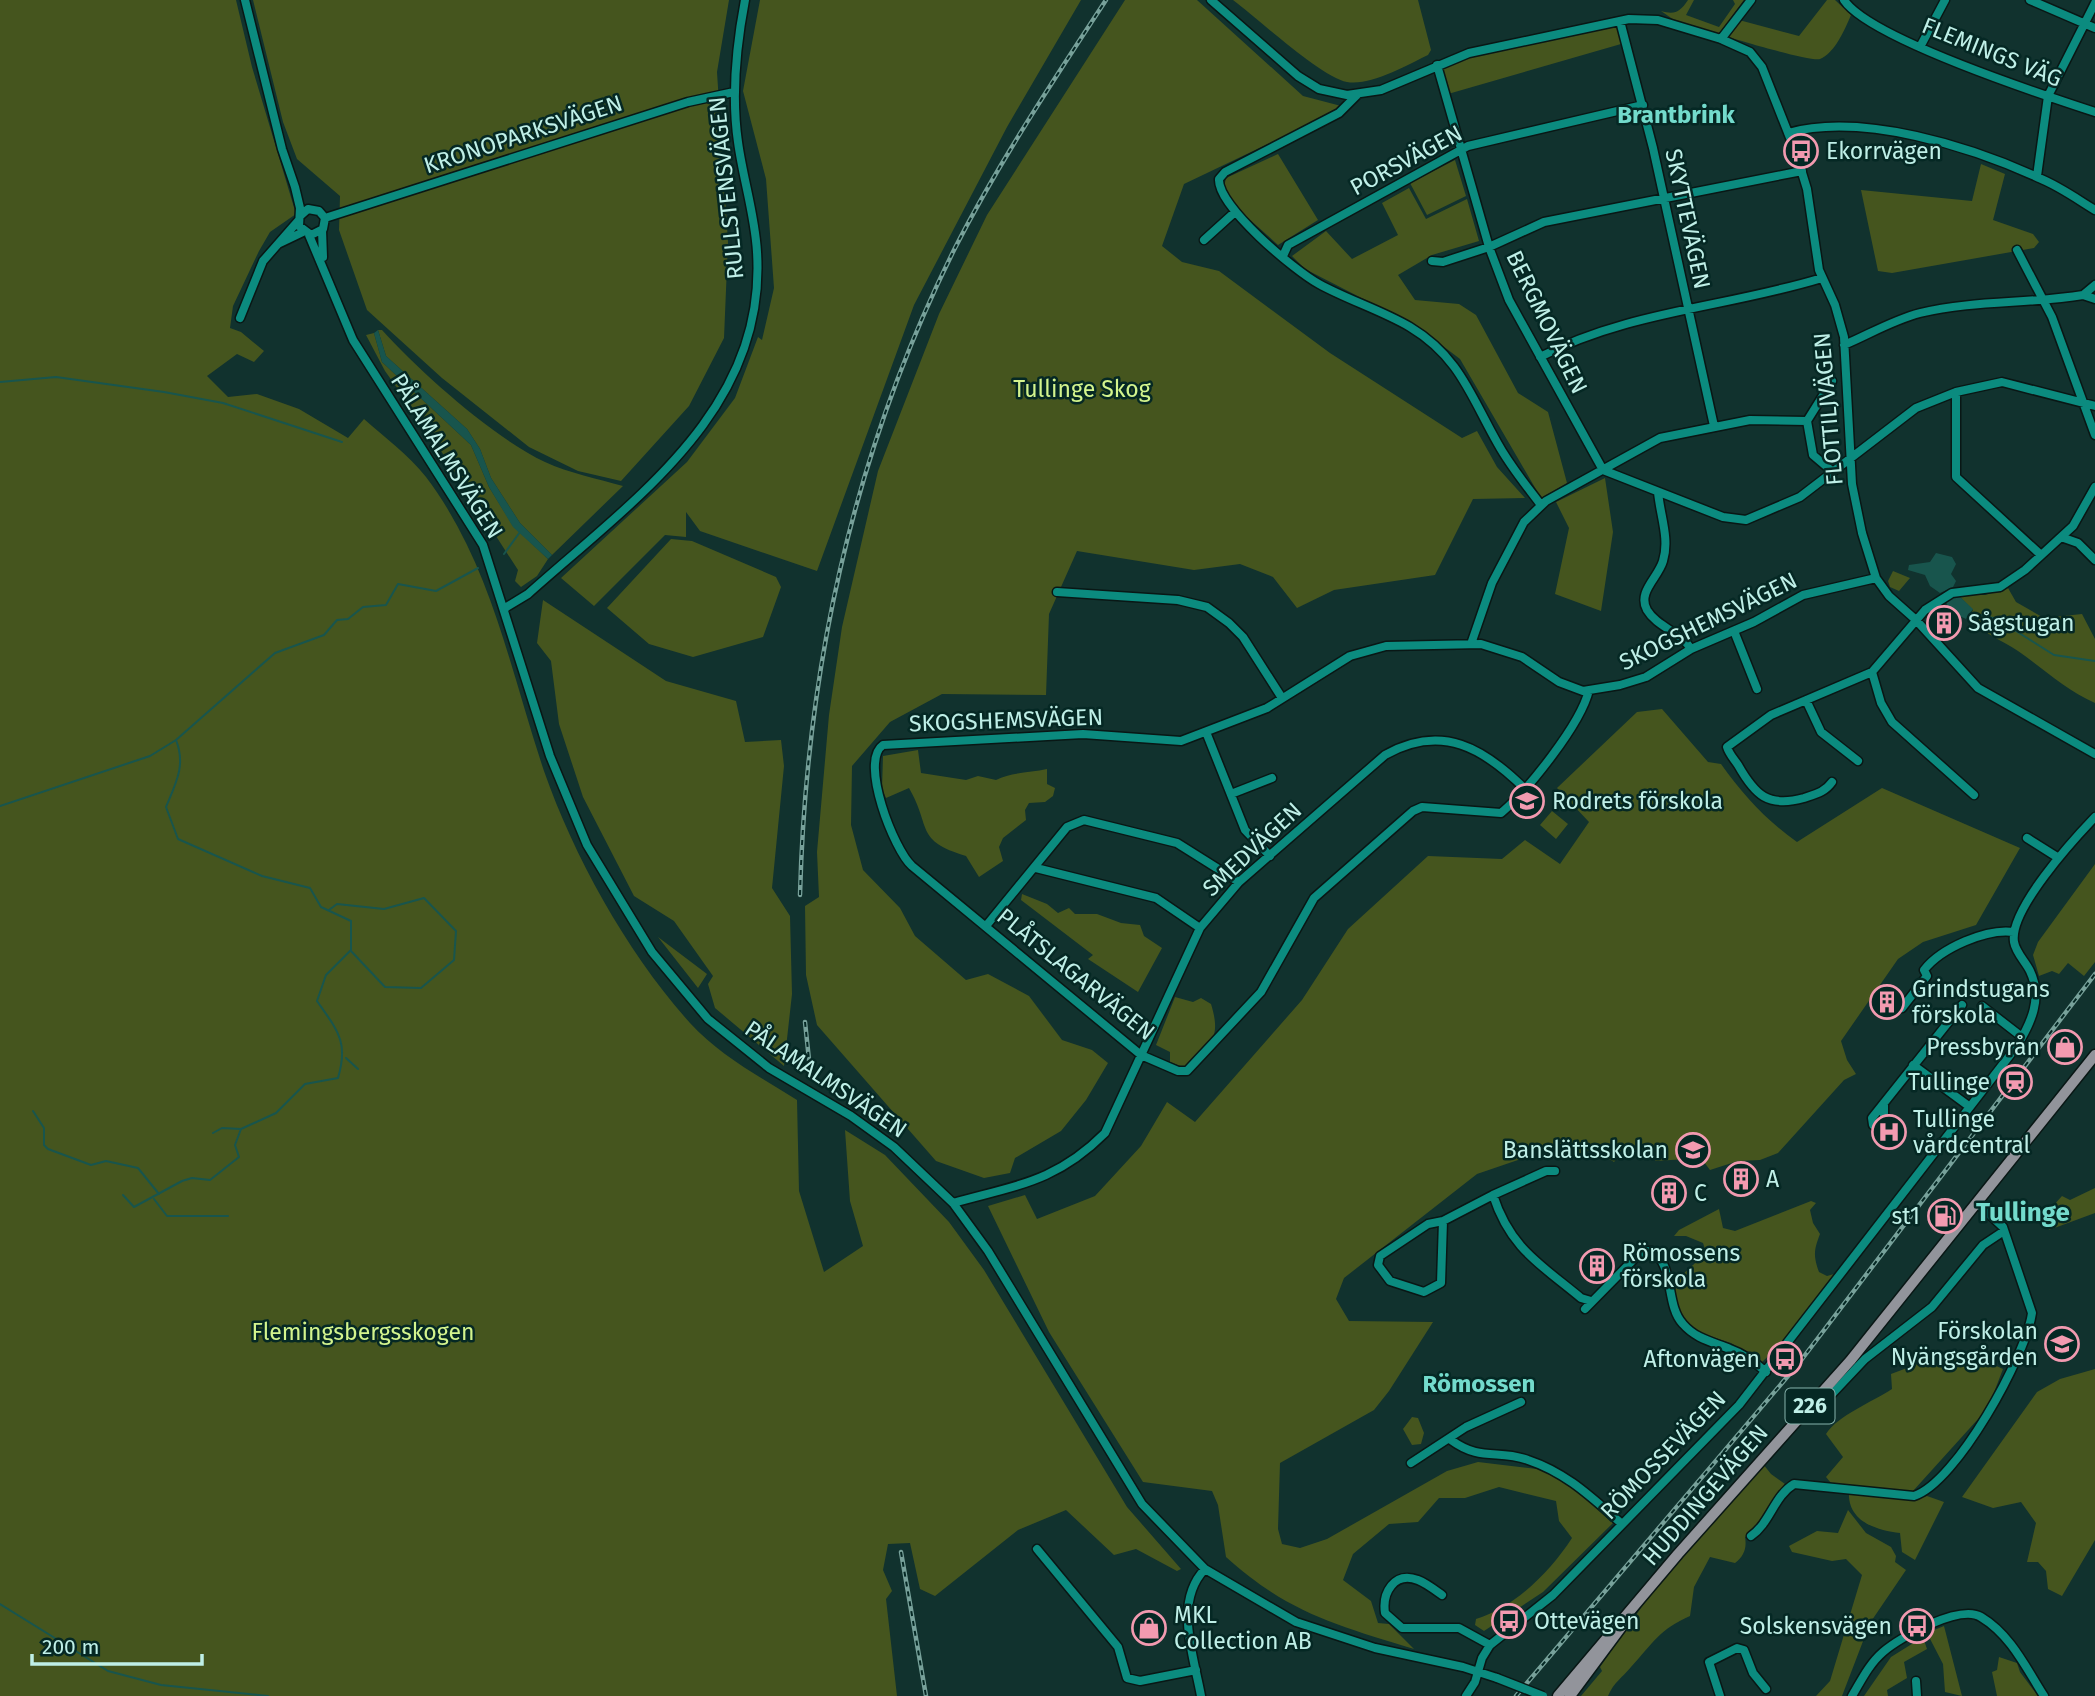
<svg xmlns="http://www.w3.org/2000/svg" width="2095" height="1696" font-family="'Fira Sans',sans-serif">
	<rect width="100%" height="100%" fill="#11322e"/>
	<path fill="#45551e" d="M0,0H236L252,67L296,214L270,232L259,251L233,306L230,328L241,332L264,351L254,362L237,354L207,376L228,397L257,394L299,409L348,438L364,419C384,437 409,455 426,477C491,563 510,670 544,771C574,857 628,954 690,1023C719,1055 760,1077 797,1100L799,1191L824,1272L863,1246L850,1201L845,1130L885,1155L949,1222L984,1270L1127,1507L1181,1569L1177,1571L1136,1549L1114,1555L1066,1510L1018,1530L935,1596L920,1589L910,1543L888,1544L883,1570L892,1591L886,1599L897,1696H0Z
		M253,0H729L717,72L728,242L724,338L689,406L621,481L578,471L529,447L442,378L367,310L339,230L340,196L297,159L283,122Z
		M760,0H1081L1007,127L914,305L817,571L700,531L686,512V537L665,535L594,606L561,578L687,462L735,398L758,337L762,340L774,288L766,179L743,91Z
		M1125,0H1197L1303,96L1345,107L1184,184L1162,246L1182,262L1219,271L1330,353L1462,438L1477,431L1497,467L1525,498L1473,499L1435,575L1334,590L1297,608L1273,577L1240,564L1194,570L1077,551L1049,614L1046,695L942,694L890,722L852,766L851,825L863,870L900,908L915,936L966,980L988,974L1029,996L1062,1040L1092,1050L1108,1063L1086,1100L1061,1131L1015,1158L1010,1173L984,1178L936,1161L817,1025L806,975L805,906L819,897L817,852L829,715L842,627L878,471L939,314L987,215Z
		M1233,0H1418L1431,50L1428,55C1407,65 1371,86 1347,82C1321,77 1257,18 1233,0Z
		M1688,0H1694L1686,15L1719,27L1735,4L1733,0H1744L1718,35L1677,22L1661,11C1675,15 1680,12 1688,0Z
		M1827,0H1835L1851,15C1845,29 1835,53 1820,59C1813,62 1740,41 1729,37L1739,20L1799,36Z
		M1617,26L1621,44L1448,94L1440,67L1470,56Z
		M1278,154L1318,220L1278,245L1238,209L1224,187L1226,178Z
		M1455,160L1466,196L1427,215L1410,183Z
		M1981,164L2005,174L1993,220L2033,234L2039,242L2034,248L1892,273L1878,271L1861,190L1972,201Z
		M1409,188L1426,219L1467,199L1479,241L1432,255L1398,275L1415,300L1459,304L1476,315L1518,393L1548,412L1567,483L1541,498L1460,359L1418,327L1305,269L1292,256L1326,231L1352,259L1398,235L1382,203Z
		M378,330H382C421,373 494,438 545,462C569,473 598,479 623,486L552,555L520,523L491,478L480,449L467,429L386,356Z
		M374,333L382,362L471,445L489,487L513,526L548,559L537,576L521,587L515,581L518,570L430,434L385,371L366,335Z
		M1605,478L1613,532L1601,611L1555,594L1569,528L1556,502Z
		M671,539L692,541L776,577L781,587L763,637L693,657L649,644L607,608Z
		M1893,571L1910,578L1899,591L1890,587L1888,581Z
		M2008,588L2016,602L2044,618L2082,614L2095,639V703C2066,690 2044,669 2018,651C2000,639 1983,634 1969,617L1973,610L1958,595H1985Z
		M543,600L666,681L736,701L745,742L781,740L784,766L772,888L790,916L792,994L784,1066L715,1008L708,984L713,976L674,921L634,896L583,797L559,724L551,661L537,643Z
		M1662,709L1708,762L1721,764C1743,795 1766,820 1797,842L1882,788L2020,848L1976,925L1923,942L1898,959L1841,1041L1847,1060L1856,1074L1844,1080L1778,1153L1760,1160L1738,1161L1710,1170L1701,1158L1656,1161L1641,1148L1629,1144L1614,1162L1593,1149L1568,1159L1564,1149L1556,1147L1477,1174L1344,1278L1336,1299L1349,1321L1433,1322L1389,1391L1374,1410L1280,1463L1278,1529L1282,1544L1300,1548L1327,1539L1447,1471L1478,1462L1546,1470L1573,1483L1613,1523L1543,1592L1484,1631L1475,1625L1476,1619C1515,1607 1550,1572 1572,1538L1559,1521L1556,1501L1499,1487L1465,1498H1439L1418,1522L1389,1524L1353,1554L1343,1580L1371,1601L1378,1623L1389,1624L1414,1649C1337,1625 1288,1613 1226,1557L1218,1505L1212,1491L1143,1482L1049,1332L988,1206L1025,1195L1037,1219L1095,1196L1141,1146L1167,1102L1195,1122L1302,1000L1348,929L1428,856L1502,859L1525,840L1560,864L1589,822L1557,788L1637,712Z
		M918,750L921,773L966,780L978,776L996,780C1011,772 1030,773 1047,769V784L1055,788L1053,796L1045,802L1029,803L1025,810L1026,820L1003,838L999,847L1003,861L979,877L966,856C914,840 932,828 909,788L886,798L882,789L883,756Z
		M1552,811L1568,824L1556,839L1540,825Z
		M2095,864V962L2084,976L2068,963L2059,974L2052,971L2039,976L2033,955L2038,942Z
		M1022,894L1047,904L1058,913L1069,908L1075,914H1097L1121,923L1140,925L1144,936L1162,948L1138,992L1088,959L1093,955L1021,900Z
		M658,937L707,974L698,988Z
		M1175,997L1193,1002L1201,998L1211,1004C1222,1040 1210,1043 1186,1068L1170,1062V1052L1156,1045Z
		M2095,1188V1213L2049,1230L2042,1218L2062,1196L2070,1200Z
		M1811,1201L1816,1203L1810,1210L1813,1223L1820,1234C1814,1250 1813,1255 1819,1272L1827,1276L1834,1274L1780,1345L1761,1363L1731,1343L1703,1334L1684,1321L1677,1304L1671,1275L1673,1280L1680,1279C1687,1267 1699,1264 1705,1249L1703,1243L1686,1236H1674L1679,1230L1719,1209L1723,1228L1735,1231Z
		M1968,1353L2003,1369L1988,1408L1913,1491L1831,1483L1826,1477L1843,1457L1826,1434C1837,1416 1872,1402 1892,1389L1891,1374L1944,1354L1956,1356Z
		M2095,1369V1540L2062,1596L2048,1589L2046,1571L2038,1562H2027L2036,1523L2021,1502L1993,1508L1962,1497L2037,1392L2060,1379Z
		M1412,1417L1418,1418L1424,1433L1421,1444L1412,1445L1403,1429Z
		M1763,1464L1771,1474L1785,1484L1752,1533L1745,1537C1747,1548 1744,1556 1735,1563L1710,1557L1694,1587L1690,1616C1660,1629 1654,1642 1631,1667C1622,1678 1614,1682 1608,1696H1581L1602,1671L1600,1667L1661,1579Z
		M1849,1491L1914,1499L1927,1496L1944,1502L1915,1560L1902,1552L1900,1533C1875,1530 1847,1521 1849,1491Z
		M1848,1510L1866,1533L1891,1547L1896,1556L1895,1562L1906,1570L1870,1623L1842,1696H1816L1830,1681L1862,1575L1846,1559L1832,1561L1792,1552L1789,1546L1817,1531L1838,1533Z
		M1944,1626L1962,1696L1945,1692L1943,1664L1927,1633Z
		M1923,1637L1927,1649L1904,1662L1907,1678L1887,1690L1888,1696H1864L1891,1657Z
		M1999,1657L2017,1663L2020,1672L2038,1696H1997L1992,1672L1997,1670Z"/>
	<path fill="#18554d" d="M378,330L386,356L467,429L480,449L491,478L520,523L552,555L548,559L513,527L489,487L471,445L382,362L374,333Z
		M1936,553L1952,557L1956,564L1951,574L1956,581L1953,587L1940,593L1930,586L1925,575L1908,570L1909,565L1930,562Z
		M1958,595L1973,609L1966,619L1951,612L1946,602Z"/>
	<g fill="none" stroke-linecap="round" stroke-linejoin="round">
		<path stroke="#18554d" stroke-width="2" d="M0,382L56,377L164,392L223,403L342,442
			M504,554L520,532
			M1972,613L1997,619L2054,655L2095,661
			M0,806L150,756L176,740L275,653L324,635L337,620L348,619L363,607L386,605L398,584L436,591L478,568
			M329,910L337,904L384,909L424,898L456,931L454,960L421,988L385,987L351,951
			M346,1058L358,1069
			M33,1111L44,1128V1145L48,1149L91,1165L106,1161L138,1168L159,1194
			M213,1133L222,1128L241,1129
			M123,1195L134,1207L182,1181L192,1178L210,1180L239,1157L235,1145L241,1129L276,1113L305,1084L338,1078C349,1041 337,1030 317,1001L326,975L351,950V921L321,907L310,888L262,876L178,839L166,807C176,783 186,765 176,740
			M154,1199L167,1216H228
			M0,1604L108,1671L161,1685L268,1696"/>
		<g stroke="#091715" stroke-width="11">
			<path id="minor" d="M245,0L282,149L295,187L300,208L299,226L311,235L323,229L325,218L319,211L308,209L300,216
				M1211,0L1298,76L1319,89L1347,95L1381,90L1469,53L1629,19L1658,20L1721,39L1750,52L1762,67L1796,153L1807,189L1819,270L1835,305L1844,337L1852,484L1862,533L1876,578L1889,596L1916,620L1978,688L2095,754
				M1844,0C1869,38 2046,96 2095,112
				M2030,0L2095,28
				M1620,21L1653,148L1714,426
				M1721,39L1751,0
				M1920,47L1945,0
				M1437,65L1489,247L1509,300L1603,470
				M1357,95L1339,113L1225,172L1219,179C1217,206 1295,271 1319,284C1348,300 1381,310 1410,327C1460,357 1471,397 1498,444C1510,466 1526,485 1541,505
				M1788,133C1862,112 1972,147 2039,178C2059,186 2077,199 2095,210
				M2037,176L2048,96L2095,3
				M325,218L688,102L734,92
				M322,230L323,257
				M309,235L353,340L483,545L550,756L587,845L652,952L708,1019L769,1068L851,1116L894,1147L953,1203L988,1251L1142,1504L1205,1569L1296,1622L1375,1648L1463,1667L1497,1678
				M1204,240L1235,212
				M280,243L303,232
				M2017,250L2052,317L2095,435
				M1283,256L1288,245L1468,146L1643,105
				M1432,261L1443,262L1489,247L1544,222L1802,171
				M2083,295L2095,285
				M240,318L263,261L299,220
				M1844,345C1870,334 1893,320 1920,313C1974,300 2029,304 2083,295L2095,299
				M1540,357C1628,311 1728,307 1822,278
				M1832,381L1807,421L1813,455L1833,472
				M1956,392V477L2041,555
				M1603,470L1723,517L1746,520L1800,497L1916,408L1956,392L2002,382L2095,406
				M1658,492C1660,515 1670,539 1663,561C1658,578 1637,592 1647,610C1657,627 1681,632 1691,649
				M2061,537L2078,543L2095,560
				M1057,592L1178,600L1207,607L1229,623L1243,637L1282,698
				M505,608L528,594C633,500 767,410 757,252C755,215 743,179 738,142C731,94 736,47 745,0
				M1734,631L1757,689
				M1471,644L1492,583L1524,522L1546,501L1660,438L1750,420L1807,421
				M1589,690C1581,724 1528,790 1501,813L1422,807L1413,811L1314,898L1261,992L1187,1071H1178L1141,1055L912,866C894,850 859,761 883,745L1083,734L1181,741L1267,708L1350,656L1386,646L1481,644L1522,657L1559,682L1583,691L1620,685L1646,677L1691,649L1754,622L1803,595L1876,578
				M1806,700L1821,732L1858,761
				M1206,732L1245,830L1270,856
				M1832,782C1825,792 1816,794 1804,798C1768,808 1755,795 1738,765C1734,759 1729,754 1727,747L1771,715L1872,672
				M1231,794L1272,778
				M1974,795L1892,722L1881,703L1872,672L1925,610L1952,593L2000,587L2025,570L2073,526L2095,487
				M2027,838L2057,857
				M1036,868L1156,898L1200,928
				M986,926L1067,827L1084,820L1177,843L1239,882
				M1982,1006L2022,1037
				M1902,1008L1927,976L1924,970C1941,948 1987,928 2014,932
				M1913,1065L1970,1107
				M1884,1103V1119L1878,1126L1873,1125L1872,1118L1962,1005
				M1493,1195L1546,1171H1555
				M953,1203C1017,1185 1056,1182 1105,1133L1200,928L1239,882L1385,755C1442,723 1484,748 1526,790
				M1443,1221L1441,1283L1424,1292L1390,1281L1378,1265L1380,1256L1428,1224L1443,1221L1493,1195C1510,1248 1540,1264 1581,1298L1591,1301
				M1585,1309L1637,1256L1644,1251H1652C1675,1265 1665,1305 1683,1324C1696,1339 1713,1342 1730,1349C1744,1354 1755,1362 1766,1372
				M1814,1413L1865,1359L1932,1307L1983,1245L2004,1231
				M1451,1440C1481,1462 1498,1449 1528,1460C1567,1473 1592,1498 1622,1524
				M1411,1463L1466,1427L1521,1402
				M1751,1536C1770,1523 1774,1496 1794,1484L1914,1496C1956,1483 2026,1356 2032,1313L2003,1227L1977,1203
				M1037,1549L1118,1647L1127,1678L1140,1681L1196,1670
				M1442,1595C1435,1590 1426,1583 1418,1580C1394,1571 1382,1593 1385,1613L1402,1628H1459L1490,1645
				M1916,1681L1917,1696
				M1201,1696C1194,1656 1173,1602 1205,1569
				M1466,1696L1475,1682L1482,1658L1490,1645L1553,1595L1739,1405L2017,1046C2031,1023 2043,998 2030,971C2025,961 2016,953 2014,942C2009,910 2073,840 2095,817
				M1720,1696L1709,1662L1737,1648L1744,1650L1753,1673L1766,1689
				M1852,1696C1861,1681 1869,1664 1883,1652C1900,1637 1960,1604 1981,1617C2011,1635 2026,1668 2044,1696"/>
		</g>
		<g stroke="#091715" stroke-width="13">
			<path id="major" d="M1558,1696L1678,1554L1850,1361L2095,1055
				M1570,1696L1622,1626"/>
		</g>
		<use href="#minor" stroke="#0b8b7f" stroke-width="8"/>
		<use href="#major" stroke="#92949b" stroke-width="10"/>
		<g stroke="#77a19a" stroke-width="4.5">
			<path id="rail" d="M800,895C806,668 853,452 955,248C999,162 1053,81 1106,0
				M805,1022L810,1069
				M901,1552L926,1696
				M1516,1696L1799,1363L2095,974"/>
		</g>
		<use href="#rail" stroke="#052824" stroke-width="2" stroke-dasharray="5" stroke-linecap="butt"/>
		<g stroke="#091715" stroke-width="11" stroke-linecap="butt">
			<path id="minor-bridge" d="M1497,1678L1543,1696"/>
		</g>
		<use href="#minor-bridge" stroke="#0b8b7f" stroke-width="8"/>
	</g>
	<defs>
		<g id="bus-ring" transform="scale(1.75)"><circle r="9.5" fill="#052824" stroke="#f29ab0" stroke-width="1.5"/><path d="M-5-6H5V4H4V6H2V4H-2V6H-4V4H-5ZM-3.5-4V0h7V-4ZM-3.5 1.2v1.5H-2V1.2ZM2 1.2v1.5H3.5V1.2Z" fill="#f29ab0"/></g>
		<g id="building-ring" transform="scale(1.75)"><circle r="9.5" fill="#052824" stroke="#f29ab0" stroke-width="1.5"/><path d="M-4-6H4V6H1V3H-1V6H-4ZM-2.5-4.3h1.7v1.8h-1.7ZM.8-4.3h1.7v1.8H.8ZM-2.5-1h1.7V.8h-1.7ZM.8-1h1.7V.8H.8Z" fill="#f29ab0"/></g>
		<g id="school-ring" transform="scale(1.75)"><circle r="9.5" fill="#052824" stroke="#f29ab0" stroke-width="1.5"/><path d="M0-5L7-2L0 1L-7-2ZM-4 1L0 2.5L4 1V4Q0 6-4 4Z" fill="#f29ab0"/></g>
		<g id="shop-ring" transform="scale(1.75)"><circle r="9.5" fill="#052824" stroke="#f29ab0" stroke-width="1.5"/><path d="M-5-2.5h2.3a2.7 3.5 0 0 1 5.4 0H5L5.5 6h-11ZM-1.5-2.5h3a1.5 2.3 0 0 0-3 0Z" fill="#f29ab0"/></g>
		<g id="station-ring" transform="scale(1.75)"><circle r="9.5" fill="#052824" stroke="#f29ab0" stroke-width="1.5"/><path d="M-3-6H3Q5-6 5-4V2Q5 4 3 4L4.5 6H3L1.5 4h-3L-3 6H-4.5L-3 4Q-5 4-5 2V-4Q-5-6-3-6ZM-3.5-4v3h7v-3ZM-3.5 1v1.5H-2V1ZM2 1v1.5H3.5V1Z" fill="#f29ab0"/></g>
		<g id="hospital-ring" transform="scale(1.75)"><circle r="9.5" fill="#052824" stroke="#f29ab0" stroke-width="1.5"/><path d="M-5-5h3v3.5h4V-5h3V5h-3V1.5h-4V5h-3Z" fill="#f29ab0"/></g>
		<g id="fuel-ring" transform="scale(1.75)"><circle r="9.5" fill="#052824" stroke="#f29ab0" stroke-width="1.5"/><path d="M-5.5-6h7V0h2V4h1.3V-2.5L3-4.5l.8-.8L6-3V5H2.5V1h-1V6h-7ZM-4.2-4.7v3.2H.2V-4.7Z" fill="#f29ab0"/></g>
	</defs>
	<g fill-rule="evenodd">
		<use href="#bus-ring" x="1801" y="151"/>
		<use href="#building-ring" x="1944" y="623"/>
		<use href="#school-ring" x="1527" y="801"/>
		<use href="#building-ring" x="1887" y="1002"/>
		<use href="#shop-ring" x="2065" y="1047"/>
		<use href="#station-ring" x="2015" y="1082"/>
		<use href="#hospital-ring" x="1889" y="1132"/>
		<use href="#school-ring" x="1693" y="1150"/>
		<use href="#building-ring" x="1741" y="1179"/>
		<use href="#building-ring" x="1669" y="1193"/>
		<use href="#fuel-ring" x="1945" y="1216"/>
		<use href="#building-ring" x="1597" y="1266"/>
		<use href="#school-ring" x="2062" y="1344"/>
		<use href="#bus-ring" x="1785" y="1359"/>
		<use href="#bus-ring" x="1509" y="1621"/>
		<use href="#bus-ring" x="1917" y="1626"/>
		<use href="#shop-ring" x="1149" y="1628"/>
	</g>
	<g text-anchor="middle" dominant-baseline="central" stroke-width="5" stroke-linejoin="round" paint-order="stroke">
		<rect fill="#052824" stroke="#87b3ac" stroke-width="2" x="1785.5" y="1388.5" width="49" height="35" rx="5"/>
		<g font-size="21" font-weight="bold" fill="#bfefe7">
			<text x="1810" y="1406">226</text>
		</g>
		<g font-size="23" fill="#bfefe7" stroke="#052824">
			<text transform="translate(1992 52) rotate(22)">FLEMINGS VÄG</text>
			<text transform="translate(523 134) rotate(-18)">KRONOPARKSVÄGEN</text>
			<text transform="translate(1406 160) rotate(-28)">PORSVÄGEN</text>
			<text transform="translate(726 188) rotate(-96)">RULLSTENSVÄGEN</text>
			<text transform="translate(1688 219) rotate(78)">SKYTTEVÄGEN</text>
			<text transform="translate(1547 322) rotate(64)">BERGMOVÄGEN</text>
			<text transform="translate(1828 409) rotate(-95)">FLOTTILJVÄGEN</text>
			<text transform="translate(447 456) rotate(58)">PÅLAMALMSVÄGEN</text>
			<text transform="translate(1708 621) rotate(-26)">SKOGSHEMSVÄGEN</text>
			<text transform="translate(1006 720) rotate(-2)">SKOGSHEMSVÄGEN</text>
			<text transform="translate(1252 849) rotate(-43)">SMEDVÄGEN</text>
			<text transform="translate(1076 974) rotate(39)">PLÅTSLAGARVÄGEN</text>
			<text transform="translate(826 1079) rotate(34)">PÅLAMALMSVÄGEN</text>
			<text transform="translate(1663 1455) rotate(-46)">RÖMOSSEVÄGEN</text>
			<text transform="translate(1705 1495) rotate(-49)">HUDDINGEVÄGEN</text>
		</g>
		<g font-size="23" fill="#bfefe7" stroke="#052824" text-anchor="start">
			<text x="1826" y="151">Ekorrvägen</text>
			<text x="1968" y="623">Sågstugan</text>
			<text x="1552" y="801">Rodrets förskola</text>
			<text x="1912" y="989">Grindstugans<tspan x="1912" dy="26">förskola</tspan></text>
			<text x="2040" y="1047" text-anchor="end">Pressbyrån</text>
			<text x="1990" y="1082" text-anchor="end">Tullinge</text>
			<text x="1913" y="1119">Tullinge<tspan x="1913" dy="26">vårdcentral</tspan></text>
			<text x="1668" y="1150" text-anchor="end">Banslättsskolan</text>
			<text x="1766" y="1179">A</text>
			<text x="1694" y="1193">C</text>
			<text x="1920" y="1216" text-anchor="end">st1</text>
			<text x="1622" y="1253">Römossens<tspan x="1622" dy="26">förskola</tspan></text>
			<text x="2038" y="1331" text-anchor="end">Förskolan<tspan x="2038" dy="26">Nyängsgården</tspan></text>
			<text x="1760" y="1359" text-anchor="end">Aftonvägen</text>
			<text x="1174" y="1615">MKL<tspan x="1174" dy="26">Collection AB</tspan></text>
			<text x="1534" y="1621">Ottevägen</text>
			<text x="1892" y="1626" text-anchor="end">Solskensvägen</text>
		</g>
		<g font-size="23" fill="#d3f48d" stroke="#052824">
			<text x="1082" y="389">Tullinge Skog</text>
			<text x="363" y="1332">Flemingsbergsskogen</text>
		</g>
		<g font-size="24" font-weight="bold" fill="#73dbcc" stroke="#052824">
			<text x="1676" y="115">Brantbrink</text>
			<text x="1479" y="1384">Römossen</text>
		</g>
		<g font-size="26" font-weight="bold" fill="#73dbcc" stroke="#052824">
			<text x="2023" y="1212">Tullinge</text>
		</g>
	</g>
	<path d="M32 1654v10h170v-10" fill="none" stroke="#bfefe7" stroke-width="3.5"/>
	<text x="42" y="1654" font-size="21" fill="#bfefe7" stroke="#052824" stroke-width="5" paint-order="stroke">200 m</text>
</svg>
